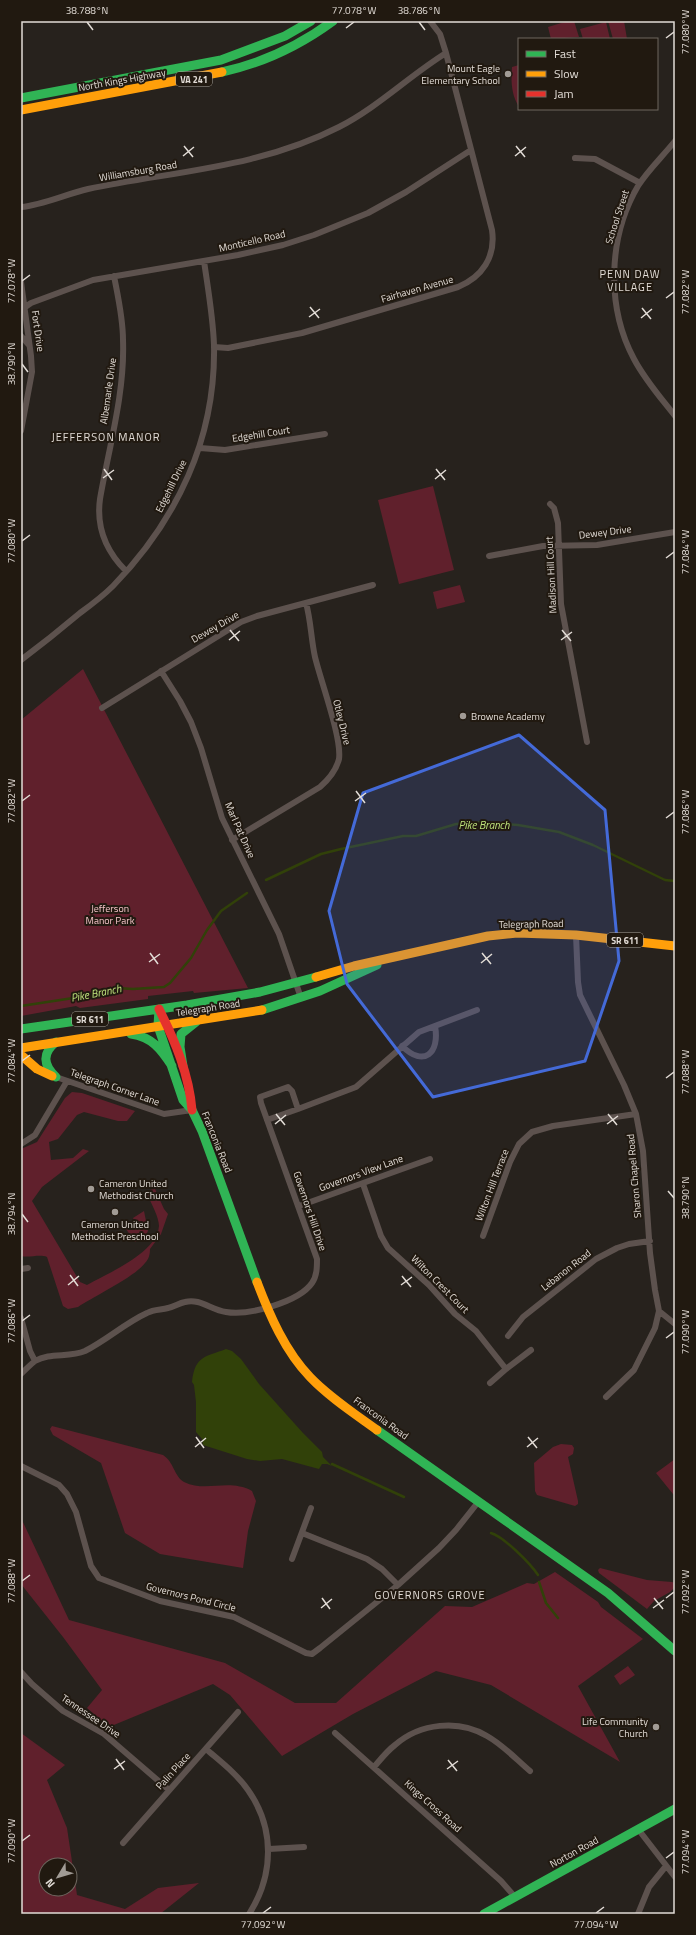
<svg xmlns="http://www.w3.org/2000/svg" width="696" height="1935" font-family="'Titillium Web',sans-serif">
	<rect width="100%" height="100%" fill="#27221d"/>
	<path fill="#60202c" fill-rule="evenodd" d="M568,21H574L579,37L551,39L548,27Z
		M608,21H624L627,39H613Z
		M606,22L610,39H583L580,29Z
		M519,65V107C511,94 511,81 512,67Z
		M433,486L454,570L399,584L378,500Z
		M460,585L465,602L437,609L433,592Z
		M83,669L248,988L194,993L193,991L148,996V999L80,1008L76,1006L21,1016V720Z
		M72,1092L82,1093L135,1111L127,1121H118L84,1112L77,1115L58,1139L49,1142L51,1160L73,1158L83,1149L89,1151L42,1187L32,1201L80,1282L87,1285C108,1273 157,1253 159,1226C159,1217 151,1203 147,1194L150,1190L155,1189L164,1209L168,1214L161,1234L150,1249C150,1254 149,1259 145,1263C136,1276 93,1297 78,1307L68,1309L63,1306L47,1257C40,1254 29,1258 21,1256V1149L37,1142L65,1098Z
		M144,1211L148,1231L143,1240L141,1238L135,1242L126,1229L135,1223L133,1218Z
		M52,1426L163,1455C174,1462 174,1476 184,1482C207,1493 228,1478 252,1491L256,1501L248,1531L243,1568L160,1554L125,1533L101,1463L53,1435L50,1429Z
		M561,1444L572,1445L574,1448L573,1454L568,1457L578,1501V1504L575,1506L537,1495L535,1491L534,1463L553,1447Z
		M675,1459V1495L673,1494L656,1473Z
		M21,1518L69,1620L225,1663L295,1703H336L445,1606L472,1607L527,1583L534,1584L555,1572L598,1602L601,1607L643,1639L578,1686L620,1762L491,1685L436,1671L353,1714L282,1756L230,1695L213,1684L109,1727L87,1708L102,1690L63,1637L21,1584Z
		M600,1568L647,1580L672,1582L675,1583V1587L670,1592L654,1601L647,1609L599,1573L598,1570Z
		M628,1666L635,1675L620,1685L614,1676Z
		M21,1733L65,1765L47,1780L67,1828L77,1895L125,1909L158,1888L199,1883L160,1914H21ZM46,1865H70V1889H46Z"/>
	<path fill="#314109" d="M226,1349L232,1351L241,1359L259,1384L303,1433L322,1452L323,1457L332,1466L327,1464H322L319,1469L282,1459L260,1461L247,1459L203,1445L202,1439L196,1432V1402L194,1385L192,1382C195,1355 206,1357 226,1349Z"/>
	<g fill="none" stroke-linecap="round" stroke-linejoin="round">
		<path stroke="#314109" stroke-width="2.5" d="M266,880L321,854L341,849L403,836H416L456,824L481,822L518,825L559,832L593,845L665,880L675,881
			M21,1006L106,993L117,988L133,989L164,987L170,983L191,958L207,930L221,911L247,893
			M332,1464L404,1497
			M491,1533C504,1537 530,1563 538,1575
			M539,1582L546,1603L558,1618"/>
		<path stroke="#5d524e" stroke-width="6" d="M675,141C663,156 648,170 638,186C608,237 606,307 634,359C645,380 661,398 675,416
			M575,158L595,159L640,183
			M21,207C43,205 66,194 88,189C174,171 259,168 339,127C378,107 409,76 446,53
			M114,276C118,297 123,318 123,340C125,393 109,447 100,499C96,528 106,551 126,571
			M21,282L31,356L32,372L21,431
			M21,310L31,303L93,280L238,255L283,245L314,235L368,213L406,192L471,150
			M21,336L29,345
			M214,347L228,348L302,333L458,287C482,277 496,257 492,230L446,53L440,34L430,21
			M200,448L225,450L325,434
			M550,504L554,508L558,523L561,604L587,742
			M489,556L543,546L597,545L675,532
			M21,660C41,645 61,629 80,613C91,605 103,596 113,586C177,520 216,438 214,345C213,317 208,289 204,261
			M161,671L180,701L191,722L201,748L222,818L279,934L301,998
			M102,708L241,622L257,616L373,585
			M232,840L320,787C328,780 336,771 339,759C342,738 321,682 315,657C311,639 311,621 306,603
			M576,935L578,982L580,995L624,1085L636,1114L643,1151L650,1253L655,1290L659,1311L675,1324
			M402,1046C424,1068 440,1053 435,1026
			M56,1077L164,1114L192,1110
			M267,1120L298,1109
			M21,1144L35,1135L67,1081
			M363,1184L381,1236L388,1248L429,1285L455,1314L476,1331L506,1369L490,1383
			M299,1206L430,1159
			M483,1236L510,1162L519,1144L532,1132L553,1126L636,1114
			M21,1269L28,1268
			M21,1318L30,1351L35,1361
			M508,1336L523,1317L596,1259L617,1248L629,1244L650,1241
			M506,1369L531,1350
			M21,1374C25,1370 30,1365 35,1361C50,1352 69,1358 85,1351C107,1340 125,1323 147,1313C154,1309 161,1310 168,1308C174,1307 179,1303 185,1302C200,1298 211,1310 226,1312C248,1316 299,1302 312,1283C317,1276 317,1267 317,1259L261,1103L260,1097L288,1087L292,1091L298,1109L356,1087L419,1032L477,1010
			M606,1397L634,1370L655,1328L659,1311
			M21,1466L59,1485L67,1494L76,1512L91,1566L99,1578L160,1601L234,1617L306,1653L312,1654L320,1648L398,1585L439,1548L456,1530L479,1501
			M302,1533L367,1559L382,1569L398,1585
			M292,1559L311,1508
			M21,1672L32,1684L63,1711L104,1734L169,1790
			M335,1733L501,1881L515,1897
			M206,1749C221,1762 237,1774 248,1790C275,1828 274,1875 249,1914
			M374,1767C380,1760 387,1751 395,1745C420,1723 459,1719 487,1736C503,1745 516,1759 530,1771
			M638,1829L675,1877
			M123,1843L238,1712
			M269,1849L304,1847
			M638,1914L649,1887L666,1866"/>
		<path stroke="#30b455" stroke-width="9" d="M222,72C263,63 299,46 333,21
			M21,98L221,60L285,36L311,21
			M159,1009L158,1026L183,1100L192,1110L202,1131L257,1282
			M262,1010L320,991L377,965
			M21,1029L187,1005L260,992L316,977
			M131,1034C152,1037 161,1049 172,1066
			M56,1042C42,1053 43,1065 56,1077
			M183,1066L180,1047L181,1034L196,1022
			M377,1430L608,1593L675,1651
			M484,1914L675,1809"/>
		<path stroke="#ff9f0a" stroke-width="9" d="M21,110L222,72
			M316,977L354,966L488,936L517,933L576,935L675,946
			M21,1048L262,1010
			M21,1055L37,1069L52,1076
			M257,1282C270,1316 285,1351 310,1377C329,1397 355,1414 377,1430"/>
		<path stroke="#e5322d" stroke-width="9" d="M159,1009C175,1041 189,1074 192,1110"/>
	</g>
	<path fill="#446ad8" fill-opacity="0.2" stroke="#446ad8" stroke-width="3" stroke-linejoin="round" d="M519,735L605,810L619,961L585,1061L433,1097L347,984L329,911L363,793Z"/>
	<path fill="none" stroke="#e2dcd6" stroke-width="1.5" d="M87,22L93,30M419,22L425,30M346,28L354,22M666,38L674,32M184,146L193,157M516,146L525,157M183,156L194,147M515,156L526,147M22,281L30,275M666,298L674,292M310,307L319,318M642,308L651,319M309,317L320,309M641,318L652,309M22,364L28,372M104,469L112,480M436,469L445,480M103,478L114,470M435,479L446,470M22,541L30,535M666,558L674,552M230,630L239,641M562,630L571,641M229,640L240,631M561,640L572,632M356,791L365,803M22,801L30,795M355,801L366,793M666,818L674,812M150,953L158,964M482,953L491,964M149,962L160,954M481,963L492,954M22,1061L30,1055M666,1078L674,1072M276,1114L285,1125M608,1114L617,1125M275,1124L286,1115M607,1124L618,1116M668,1191L674,1198M22,1214L28,1222M70,1275L78,1286M402,1276L411,1287M68,1285L79,1276M401,1285L412,1277M22,1321L30,1315M666,1338L674,1332M196,1437L204,1448M528,1437L537,1448M195,1447L206,1438M527,1447L538,1438M22,1581L30,1575M322,1598L330,1609M654,1598L663,1609M666,1598L674,1592M321,1608L332,1599M653,1608L664,1600M116,1759L124,1770M448,1760L457,1771M114,1769L125,1761M447,1769L458,1761M22,1841L30,1835M666,1858L674,1852M263,1913L271,1907M596,1913L604,1907"/>
	<g fill="#a19b95" stroke="#211910" stroke-width="1.5">
		<circle cx="508" cy="74" r="4"/>
		<circle cx="463" cy="716" r="4"/>
		<circle cx="91" cy="1189" r="4"/>
		<circle cx="115" cy="1212" r="4"/>
		<circle cx="656" cy="1727" r="4"/>
	</g>
	<g text-anchor="middle" dominant-baseline="central" stroke-width="4" stroke-linejoin="round" paint-order="stroke">
		<g fill="#211910" stroke="#a8a29b" stroke-width="1">
			<rect x="176" y="72" width="36" height="14" rx="3"/>
			<rect x="607" y="933" width="36" height="14" rx="3"/>
			<rect x="72" y="1012" width="36" height="14" rx="3"/>
		</g>
		<g font-size="9" font-weight="bold" fill="#e2dcd6">
			<text x="194" y="79">VA 241</text>
			<text x="625" y="940">SR 611</text>
			<text x="90" y="1019">SR 611</text>
		</g>
		<g font-size="10" fill="#e2dcd6" stroke="#211910" text-anchor="end">
			<text x="500" y="68">Mount Eagle<tspan x="500" dy="12">Elementary School</tspan></text>
			<text x="471" y="716" text-anchor="start">Browne Academy</text>
			<text x="99" y="1183" text-anchor="start">Cameron United<tspan x="99" dy="12">Methodist Church</tspan></text>
			<text x="115" y="1224" text-anchor="middle">Cameron United<tspan x="115" dy="12">Methodist Preschool</tspan></text>
			<text x="648" y="1721">Life Community<tspan x="648" dy="12">Church</tspan></text>
		</g>
		<g font-size="10" fill="#e2dcd6" stroke="#211910">
			<text transform="translate(122 80) rotate(-10)">North Kings Highway</text>
			<text transform="translate(138 171) rotate(-10)">Williamsburg Road</text>
			<text transform="translate(617 217) rotate(-72)">School Street</text>
			<text transform="translate(252 241) rotate(-13)">Monticello Road</text>
			<text transform="translate(417 289) rotate(-16)">Fairhaven Avenue</text>
			<text transform="translate(38 331) rotate(82)">Fort Drive</text>
			<text transform="translate(108 391) rotate(-82)">Albemarle Drive</text>
			<text transform="translate(261 434) rotate(-9)">Edgehill Court</text>
			<text transform="translate(171 486) rotate(-64)">Edgehill Drive</text>
			<text transform="translate(605 532) rotate(-7)">Dewey Drive</text>
			<text transform="translate(551 575) rotate(-93)">Madison Hill Court</text>
			<text transform="translate(215 627) rotate(-30)">Dewey Drive</text>
			<text transform="translate(342 722) rotate(76)">Otley Drive</text>
			<text transform="translate(240 830) rotate(66)">Marl Pat Drive</text>
			<text transform="translate(531 924) rotate(-1)">Telegraph Road</text>
			<text transform="translate(208 1008) rotate(-9)">Telegraph Road</text>
			<text transform="translate(115 1087) rotate(19)">Telegraph Corner Lane</text>
			<text transform="translate(217 1142) rotate(68)">Franconia Road</text>
			<text transform="translate(361 1173) rotate(-20)">Governors View Lane</text>
			<text transform="translate(634 1176) rotate(-95)">Sharon Chapel Road</text>
			<text transform="translate(492 1185) rotate(-69)">Wilton Hill Terrace</text>
			<text transform="translate(310 1211) rotate(71)">Governors Hill Drive</text>
			<text transform="translate(566 1270) rotate(-38)">Lebanon Road</text>
			<text transform="translate(440 1284) rotate(45)">Wilton Crest Court</text>
			<text transform="translate(381 1418) rotate(36)">Franconia Road</text>
			<text transform="translate(191 1597) rotate(14)">Governors Pond Circle</text>
			<text transform="translate(91 1716) rotate(34)">Tennessee Drive</text>
			<text transform="translate(173 1771) rotate(-48)">Palin Place</text>
			<text transform="translate(433 1806) rotate(42)">Kings Cross Road</text>
			<text transform="translate(574 1852) rotate(-29)">Norton Road</text>
		</g>
		<g font-size="10" fill="#f5c5c9" stroke="#211910">
			<text x="110" y="908">Jefferson<tspan x="110" dy="12">Manor Park</tspan></text>
		</g>
		<g font-size="11" letter-spacing="1" fill="#e2dcd6" stroke="#211910">
			<text x="630" y="274">PENN DAW<tspan x="630" dy="13">VILLAGE</tspan></text>
			<text x="106" y="437">JEFFERSON MANOR</text>
			<text x="430" y="1595">GOVERNORS GROVE</text>
		</g>
		<g font-size="11" font-style="italic" fill="#bee37c" stroke="#211910">
			<text x="484" y="825">Pike Branch</text>
			<text transform="translate(96 993) rotate(-11)">Pike Branch</text>
		</g>
	</g>
	<rect width="696" height="1935" fill="none" stroke="#211910" stroke-width="44"/>
	<rect x="518" y="38" width="140" height="72" fill="#211910" stroke="#6e675f"/>
	<rect x="526" y="51" width="20" height="6" fill="#30b455" stroke="#6e675f"/>
	<text x="554" y="58" font-size="12" fill="#e2dcd6">Fast</text>
	<rect x="526" y="71" width="20" height="6" fill="#ff9f0a" stroke="#6e675f"/>
	<text x="554" y="78" font-size="12" fill="#e2dcd6">Slow</text>
	<rect x="526" y="91" width="20" height="6" fill="#e5322d" stroke="#6e675f"/>
	<text x="554" y="98" font-size="12" fill="#e2dcd6">Jam</text>
	<g transform="translate(58 1877) rotate(232)"><circle r="19" fill="#211910" stroke="#6e675f"/>
	<path d="M0-3L7 15L0 10L-7 15Z" fill="#a19b95"/>
	<text y="-6" font-size="11" font-weight="bold" text-anchor="middle" fill="#e2dcd6">N</text>
	</g>
	<rect x="22" y="22" width="652" height="1891" fill="none" stroke="#e2dcd6" stroke-width="1.5"/>
	<g font-size="10" text-anchor="middle" fill="#e2dcd6">
		<text x="87" y="14">38.788°N</text>
		<text x="354" y="14">77.078°W</text>
		<text x="419" y="14">38.786°N</text>
		<text transform="translate(685 32) rotate(-90)" y="4">77.080°W</text>
		<text transform="translate(11 281) rotate(-90)" y="4">77.078°W</text>
		<text transform="translate(685 292) rotate(-90)" y="4">77.082°W</text>
		<text transform="translate(11 364) rotate(-90)" y="4">38.790°N</text>
		<text transform="translate(11 541) rotate(-90)" y="4">77.080°W</text>
		<text transform="translate(685 552) rotate(-90)" y="4">77.084°W</text>
		<text transform="translate(11 801) rotate(-90)" y="4">77.082°W</text>
		<text transform="translate(685 812) rotate(-90)" y="4">77.086°W</text>
		<text transform="translate(11 1061) rotate(-90)" y="4">77.084°W</text>
		<text transform="translate(685 1072) rotate(-90)" y="4">77.088°W</text>
		<text transform="translate(685 1198) rotate(-90)" y="4">38.790°N</text>
		<text transform="translate(11 1214) rotate(-90)" y="4">38.794°N</text>
		<text transform="translate(11 1321) rotate(-90)" y="4">77.086°W</text>
		<text transform="translate(685 1332) rotate(-90)" y="4">77.090°W</text>
		<text transform="translate(11 1581) rotate(-90)" y="4">77.088°W</text>
		<text transform="translate(685 1592) rotate(-90)" y="4">77.092°W</text>
		<text transform="translate(11 1841) rotate(-90)" y="4">77.090°W</text>
		<text transform="translate(685 1852) rotate(-90)" y="4">77.094°W</text>
		<text x="263" y="1928">77.092°W</text>
		<text x="596" y="1928">77.094°W</text>
	</g>
</svg>
